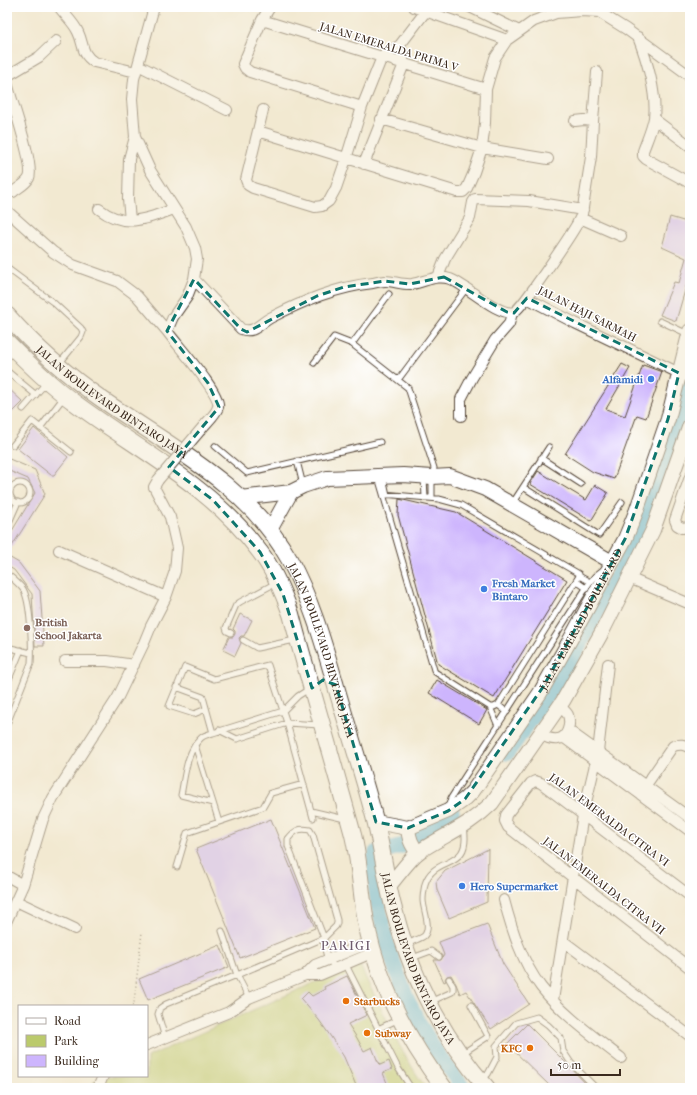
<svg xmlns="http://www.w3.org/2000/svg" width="697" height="1095" font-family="'IM FELL French Canon',serif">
	<rect width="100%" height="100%" fill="#fff"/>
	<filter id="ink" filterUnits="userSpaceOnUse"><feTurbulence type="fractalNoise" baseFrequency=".025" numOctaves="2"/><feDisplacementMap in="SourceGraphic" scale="8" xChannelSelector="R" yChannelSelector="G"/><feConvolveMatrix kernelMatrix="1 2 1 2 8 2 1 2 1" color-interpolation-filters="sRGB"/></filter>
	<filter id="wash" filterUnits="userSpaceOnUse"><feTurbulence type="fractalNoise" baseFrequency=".012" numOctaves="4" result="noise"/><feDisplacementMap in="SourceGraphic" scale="16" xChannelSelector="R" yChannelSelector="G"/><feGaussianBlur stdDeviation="0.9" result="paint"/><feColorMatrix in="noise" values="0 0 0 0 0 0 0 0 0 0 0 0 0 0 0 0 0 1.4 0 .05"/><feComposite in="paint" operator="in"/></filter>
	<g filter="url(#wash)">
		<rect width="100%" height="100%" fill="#f2e9d1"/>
		<path fill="#bbca6c" stroke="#7b7a45" d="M359,963C366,979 374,995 382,1010C395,1038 408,1063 426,1088H93L94,1081L105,1076H147V1057Z"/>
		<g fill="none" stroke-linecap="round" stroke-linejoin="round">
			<path stroke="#5cb5d9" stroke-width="2.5" d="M685,1088L690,1085"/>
			<path stroke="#5cb5d9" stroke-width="16" d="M507,753L566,670L628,556L690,386
				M452,812L408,844L376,853L373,867L378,903L386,940L395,967L407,999L421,1027L437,1053L463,1088"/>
		</g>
		<g id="blocks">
			<path fill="#cdb5fd" d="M670,217L690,223V273L676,321L660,315L674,282L679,283L686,258L662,247Z
				M622,364L630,368L606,409L625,416L643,365L662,372L646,418L637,415L614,479L593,472L565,454Z
				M7,387L23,402L13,412L7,406Z
				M34,428L68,457L54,475H51L18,449Z
				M7,458L35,470L45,494L7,554V539L35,493L28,479L7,470Z
				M538,471L586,500L595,485L608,493L591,521L530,484Z
				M399,499L456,512L567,580L494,698L438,664L398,515Z
				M7,556L19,563L40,591L44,646H35L32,594L14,570L7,566Z
				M240,614L252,620L244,636H241L239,638L241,643L235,656L223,650L229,637H233L235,634V631L233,629Z
				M437,680L487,710L479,724L429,693Z
				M271,819L315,928L240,958L196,849Z
				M488,849L487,902L449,918L437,890L436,882L445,871Z
				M487,924L503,964L529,1004L491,1029L466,991L460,994L456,984L451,975L447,976L445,979L446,981L444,982L434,960H441L444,955L439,942Z
				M220,945L229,967L148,1000L139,979Z
				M347,976L367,1015L348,1024L357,1038L364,1051L372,1047L378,1062H379L380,1065L389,1061L392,1069L383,1073L389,1088H357L344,1057L331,1037L319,1020L301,999L308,992L312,996L325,989L324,987Z
				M527,1024L566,1063L590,1088H552L507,1044Z"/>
		</g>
	</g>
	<g filter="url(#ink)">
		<use href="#blocks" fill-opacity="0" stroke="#564739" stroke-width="1"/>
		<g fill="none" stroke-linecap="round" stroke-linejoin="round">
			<g stroke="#564739" stroke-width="7">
				<path id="lane" d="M7,268L54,303L81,328L83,332L81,337L59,364
					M660,321L688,334
					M352,344L389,294
					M314,363L334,337L352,344L408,388L434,468L432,477V498
					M7,371L36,395
					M398,380L463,293
					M23,409L46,383
					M40,428L64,397
					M13,445L32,421L71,452
					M215,446L247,473L380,442
					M541,458L581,484
					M297,461L303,485
					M378,477L383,494L434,670L435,672L490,707H494L498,705L579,576V574L461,505L439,499L383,494
					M383,477L387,495
					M424,477L425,498
					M10 493a10 10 0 1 1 20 0a10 10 0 1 1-20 0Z
					M523,487L599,535L622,502
					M512,504L549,447
					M7,527L18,502
					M7,574C12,578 19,584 23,589C31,602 32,647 31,663L7,724
					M579,576L590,582
					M576,581L586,588
					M231,633L227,631L226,628L236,605L240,602L276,583
					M243,640L257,648L295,640
					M7,647L31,653
					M7,684L21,650
					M176,687L203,697L213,733
					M498,705L507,712
					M490,707L498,726
					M206,709L194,714L169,706L185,667L214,679L268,665L287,723L313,818
					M219,730L237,739L287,723L320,725
					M195,745L219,822
					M213,803L181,795C185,776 186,752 201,738C204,735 209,734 213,733L283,711L298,696L309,689
					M448,808L451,798L590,582L595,576L604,569
					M311,811L345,819
					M177,867L187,833L263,807L271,793L304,784
					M222,931L237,975L324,938L336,926L337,923V920L313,835L310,830C299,828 295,830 288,839V846L324,938C325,953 325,957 336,968
					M407,944C412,941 420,939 424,936C432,928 423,909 423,900C423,895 424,889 425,884C434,854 472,872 464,827
					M412,958L431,951L439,957
					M345,963L398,1068L411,1088
					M432,1001L452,992L453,990V986L449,979
					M378,1029L399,1019
					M165,1038L158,1014L160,1008L166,1004L237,975L249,998
					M463,1053L486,1038L488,1036L471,1005
					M483,1079L488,1074L497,1057L496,1046L516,1023L537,1017L548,1025L561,1038L563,1051L571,1063L596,1088"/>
			</g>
			<g stroke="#564739" stroke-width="12">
				<path id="street" d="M59,7C65,15 74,23 78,32C84,44 81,54 94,62L136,72
					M154,7L134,79L132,99L135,137L150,170L186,227L195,248L197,259L194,279L187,297L173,317L167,331C176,344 222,394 218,407C216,414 208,421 203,427
					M270,7L262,20L243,64L245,68L250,72L362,107
					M414,7L507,40
					M470,7L519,31
					M594,9L626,29L690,76
					M262,20L486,89
					M638,37C647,60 657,94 654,118C652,129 647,140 643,151V156L646,159L690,183
					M138,65L227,110
					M7,76L39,57L56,41
					M7,83C11,99 35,166 29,178C26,184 18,188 13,192
					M263,110L246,180L248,185L253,188L315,207L322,206L329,201L336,188L346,159L362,107L382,57L400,45L429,7
					M381,119L482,148L548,159
					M654,119L690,146
					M575,121L584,120L593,121L597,72
					M258,131L457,192H463L467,188L474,172L482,148L485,123L486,89L495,58L507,40L534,21L556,13L582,11L599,12
					M364,164L404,64L400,45
					M99,209C125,229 147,219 174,209
					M7,211L53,252L73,265L117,281L137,296L167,331
					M580,218L621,236
					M130,220L128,199L129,159L135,137
					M438,277L445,259L470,218L473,202L475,199L529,201L583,210
					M194,279L241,329C254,334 259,324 270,318C303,301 336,287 373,283C377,282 381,281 385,281C394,281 403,285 412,284C425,282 437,274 450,279C465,284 499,317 514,312C521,310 570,236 577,224L582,214L591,157L593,121
					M527,298L575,323L679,373
					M461,416V399L472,378L495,340L509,324L512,313
					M690,477L675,520L677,525L682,528L690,527
					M59,550L166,597
					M629,578L690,604
					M65,661H107L134,665
					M568,730L690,818
					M540,734C545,737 552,740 558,739C568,738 571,723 568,715C566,711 562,709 559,706
					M563,737L690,831
					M646,785L673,746C680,744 684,744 690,748
					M7,876L23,885
					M690,896L541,783L535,781L531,783L506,815L505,821L508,827L690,968
					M504,900C512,930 522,962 541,987C563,1015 593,1036 621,1058
					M16,901L75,929
					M7,920L23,885L43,819L53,798L118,697L144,643L151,626L166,597L175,571L177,548L170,517L154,487L158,480
					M563,941L690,1036
					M305,975L315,965L371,942
					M553,1000L583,815L598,752L608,664
					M147,1045L229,1012L249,998L305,975H320L374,952
					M98,1088L103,1076"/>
			</g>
			<g stroke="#564739" stroke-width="16">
				<g id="secondary">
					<path d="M240,498L291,492L303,486L327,478L403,475L432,477L450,476L485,489L612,562"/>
					<path d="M270,530L291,492"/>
					<path id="s1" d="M376,822L408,828L448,811L465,799L473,791L540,693L570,640L625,539L636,512L668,419L690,331"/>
					<path d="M408,828C409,838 411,845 418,852"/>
					<path d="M389,886C396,878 411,857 420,851C446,834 469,826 492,803L563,701L602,632L653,530L690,425"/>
				</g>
			</g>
			<g stroke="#564739" stroke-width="18">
				<g id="primary">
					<path id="s2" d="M7,315C35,347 68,376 103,400C169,446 248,485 289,559C310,597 323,641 335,683C348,729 363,774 375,820C383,851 386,883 395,913C412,978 443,1038 487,1088"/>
					<path d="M7,342C29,364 50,385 75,403C138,450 212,486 260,552C274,570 283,592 291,614C311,688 333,761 353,835C360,864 361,894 366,922C378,983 407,1039 444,1088"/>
				</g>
			</g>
			<path stroke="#564739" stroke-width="1.5" stroke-dasharray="1 3" stroke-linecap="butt" d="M132,1006L134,1002L142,932"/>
			<use href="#lane" stroke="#fff" stroke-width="5"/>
			<use href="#street" stroke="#fff" stroke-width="10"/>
			<use href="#secondary" stroke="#fff" stroke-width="14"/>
			<use href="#primary" stroke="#fff" stroke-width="16"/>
			<g stroke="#564739" stroke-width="12" stroke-linecap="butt">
				<path id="street-bridge" d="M158,480L203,427"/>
			</g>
			<use href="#street-bridge" stroke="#fff" stroke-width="10"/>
		</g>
	</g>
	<path d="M0 0H697V1095H0ZM444,277L507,312L514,313L527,298L679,373L668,419L625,539L543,687L465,799L448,811L408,828L376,822L336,685L323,680L312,688L283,594L260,552L213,500L169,467L219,407L208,383L167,331L194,279L241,329L247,332L317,296L344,287L385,281L410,284Z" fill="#f2e9d1" fill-opacity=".55" fill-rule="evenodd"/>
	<path fill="none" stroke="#0f766e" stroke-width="3" stroke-dasharray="8 5" stroke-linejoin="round" d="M444,277L507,312L514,313L527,298L679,373L668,419L625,539L543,687L465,799L448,811L408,828L376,822L336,685L323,680L312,688L283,594L260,552L213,500L169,467L219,407L208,383L167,331L194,279L241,329L247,332L317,296L344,287L385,281L410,284Z"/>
	<g fill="#3f7fe0" stroke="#fff" stroke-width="1.5">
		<circle cx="651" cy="379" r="4"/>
		<circle cx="484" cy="589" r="4"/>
		<circle cx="462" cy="886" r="4"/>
	</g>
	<circle fill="#8d6e63" stroke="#fff" stroke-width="1.5" cx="27" cy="628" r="4"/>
	<g fill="#e8710a" stroke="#fff" stroke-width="1.5">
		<circle cx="346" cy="1001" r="4"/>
		<circle cx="367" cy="1033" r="4"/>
		<circle cx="530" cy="1048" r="4"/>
	</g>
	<g text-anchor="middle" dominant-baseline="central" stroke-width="3" stroke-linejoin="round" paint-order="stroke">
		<g font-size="11" fill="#3b2a1e" stroke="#fff">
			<text transform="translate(389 47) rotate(17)">JALAN EMERALDA PRIMA V</text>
			<text transform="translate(587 314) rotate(27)">JALAN HAJI SARMAH</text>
			<text stroke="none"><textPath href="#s2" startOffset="137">JALAN BOULEVARD BINTARO JAYA</textPath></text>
			<text stroke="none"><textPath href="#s1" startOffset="311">JALAN EMERALD BOULEVARD</textPath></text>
			<text stroke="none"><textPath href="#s2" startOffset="473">JALAN BOULEVARD BINTARO JAYA</textPath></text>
			<text transform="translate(609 820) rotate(37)">JALAN EMERALDA CITRA VI</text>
			<text transform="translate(604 886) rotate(38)">JALAN EMERALDA CITRA VII</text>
			<text stroke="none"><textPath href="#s2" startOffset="797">JALAN BOULEVARD BINTARO JAYA</textPath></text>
		</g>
		<g font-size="11" font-weight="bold" fill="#366cbe" stroke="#fff" text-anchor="start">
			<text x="643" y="379" text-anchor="end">Alfamidi</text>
			<text x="492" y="583">Fresh Market<tspan x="492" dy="13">Bintaro</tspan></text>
			<text x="470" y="886">Hero Supermarket</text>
		</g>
		<g font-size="11" font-weight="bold" fill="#785e54" stroke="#fff" text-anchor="start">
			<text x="35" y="622">British<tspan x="35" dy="13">School Jakarta</tspan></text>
		</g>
		<g font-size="11" font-weight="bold" fill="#c56008" stroke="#fff" text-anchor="start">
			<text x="354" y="1001">Starbucks</text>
			<text x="375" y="1033">Subway</text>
			<text x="522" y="1048" text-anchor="end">KFC</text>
		</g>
		<g font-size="13" letter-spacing="1" fill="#6e5b6c" stroke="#fff">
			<text x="346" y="945">PARIGI</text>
		</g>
	</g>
	<rect width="697" height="1095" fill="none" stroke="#fff" stroke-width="24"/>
	<rect x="18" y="1005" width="130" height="72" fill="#ffffff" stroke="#b1aaa5"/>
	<rect x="26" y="1018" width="20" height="6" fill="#ffffff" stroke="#b1aaa5"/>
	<text x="54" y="1025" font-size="12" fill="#3b2a1e">Road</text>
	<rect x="26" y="1035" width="20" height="12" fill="#bbca6c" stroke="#b1aaa5"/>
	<text x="54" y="1045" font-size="12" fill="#3b2a1e">Park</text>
	<rect x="26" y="1055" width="20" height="12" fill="#cdb5fd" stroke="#b1aaa5"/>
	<text x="54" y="1065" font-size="12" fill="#3b2a1e">Building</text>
	<path d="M551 1069v6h69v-6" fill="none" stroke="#3b2a1e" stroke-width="2"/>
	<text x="557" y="1069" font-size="12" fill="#3b2a1e" stroke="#ffffff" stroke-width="3" paint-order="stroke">50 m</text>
</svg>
